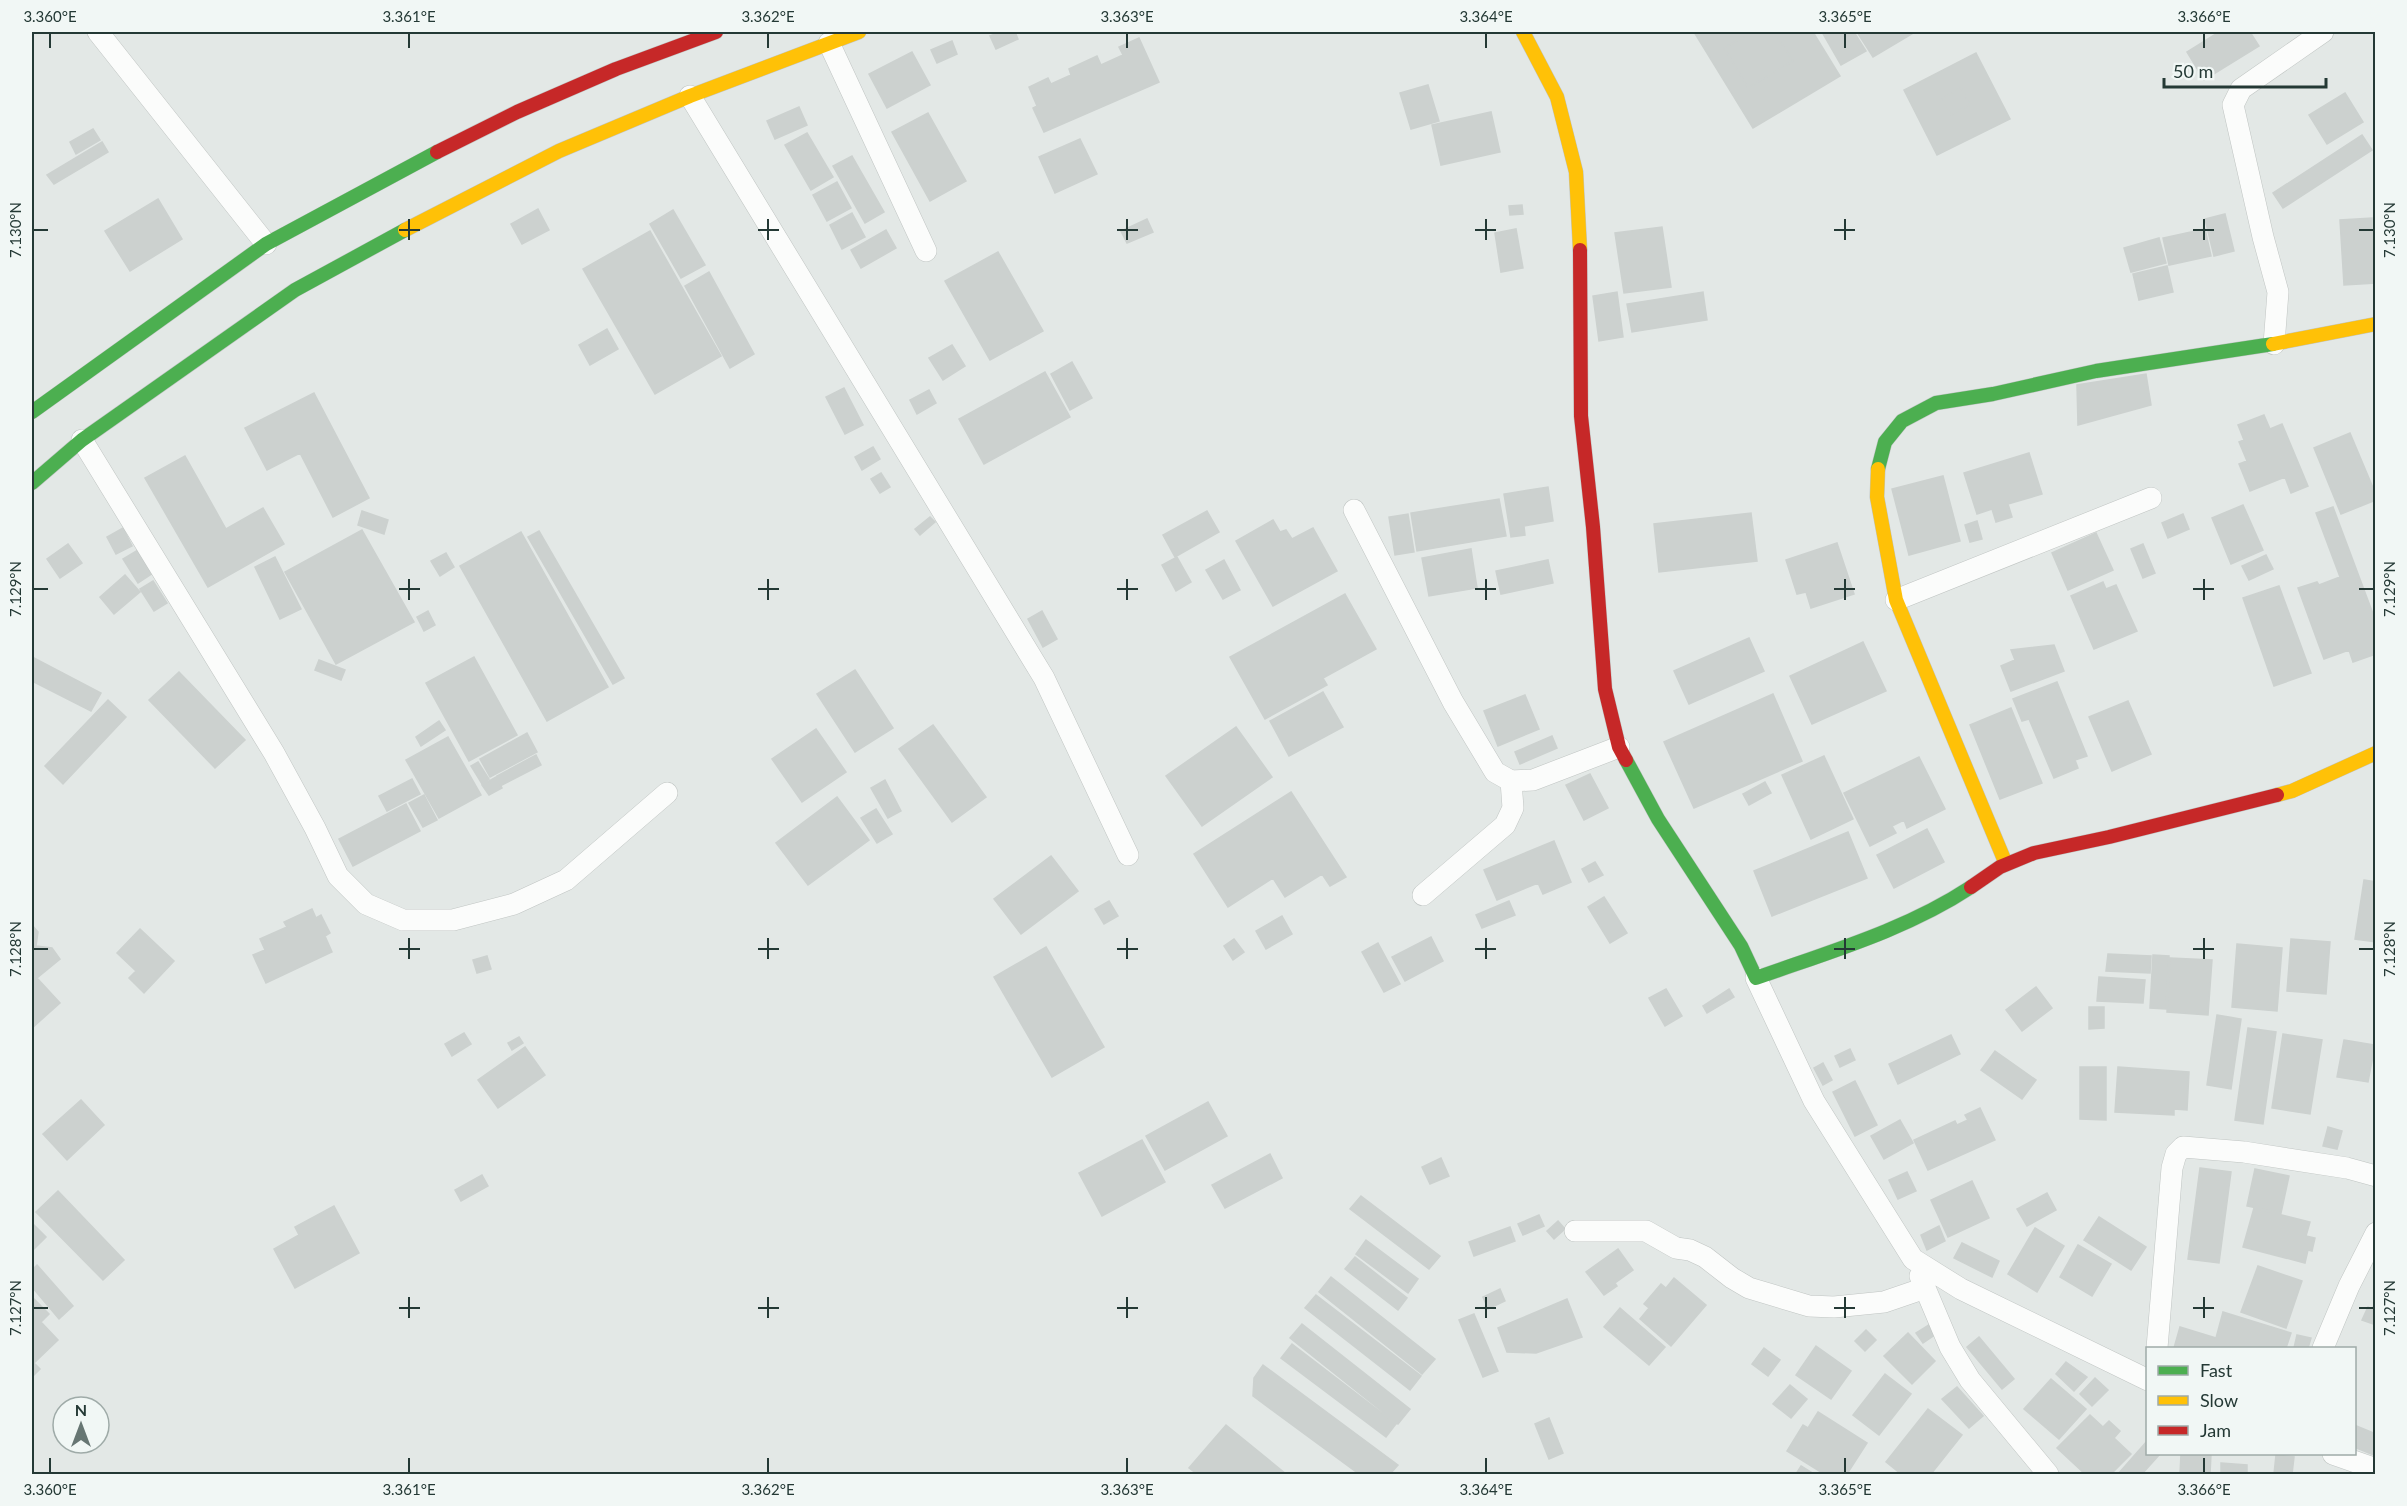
<svg xmlns="http://www.w3.org/2000/svg" width="2407" height="1506" font-family="Lato,sans-serif">
	<rect width="100%" height="100%" fill="#e3e8e6"/>
	<path fill="#ccd1cf" stroke="#ccd1cf" stroke-width="1.5" fill-rule="evenodd" d="M1000,32H1015L1018,39L996,49L990,36Z
		M1694,32H1752L1724,48L1748,88L1793,61L1774,32H1813L1840,76L1753,128Z
		M1752,32H1774L1793,61L1748,88L1724,48Z
		M1822,32H1854L1866,51L1841,65Z
		M1857,32H1915L1873,57Z
		M2219,32H2250L2259,46L2204,80L2187,52Z
		M1139,38L1159,82L1044,132L1033,108L1037,106L1029,87L1048,78L1051,84L1071,75L1069,69L1097,56L1101,65L1123,55L1119,47Z
		M952,41L957,54L937,63L931,50Z
		M912,52L930,85L887,108L869,74Z
		M1976,53L2010,119L1937,155L1904,90ZM1961,88L1970,105L1951,115L1942,98Z
		M1428,85L1439,121L1411,129L1400,93Z
		M1961,88L1970,105L1951,115L1942,98Z
		M2345,93L2363,122L2327,144L2309,115Z
		M799,107L807,125L775,139L767,121Z
		M1491,112L1500,152L1441,165L1432,125Z
		M928,113L966,181L930,201L892,132Z
		M93,129L100,140L76,154L70,142Z
		M807,133L833,177L811,190L785,145Z
		M2362,135L2372,150L2283,208L2273,193Z
		M1080,139L1097,174L1055,193L1039,157Z
		M102,142L108,152L54,184L47,175Z
		M852,156L884,212L865,223L833,166Z
		M837,182L851,208L827,221L813,195Z
		M158,199L182,239L130,271L105,231Z
		M1522,205L1523,214L1510,215L1509,206Z
		M538,209L549,230L522,244L511,224Z
		M673,210L705,265L681,278L650,224Z
		M852,213L865,237L842,249L830,225Z
		M2225,214L2234,251L2214,256L2205,219Z
		M2372,218V231L2376,230V283L2344,285L2340,220Z
		M1147,219L1153,232L1127,243L1121,231Z
		M1662,227L1671,287L1624,293L1615,233Z
		M1516,229L1523,268L1501,272L1495,233Z
		M2205,229L2211,256L2169,265L2163,238Z
		M886,230L896,248L861,268L851,250Z
		M650,231L721,356L655,394L583,269Z
		M2159,238L2166,263L2131,272L2124,248Z
		M998,252L1043,331L990,360L945,281Z
		M2167,266L2173,292L2139,300L2133,274Z
		M709,272L754,354L730,368L685,286Z
		M1617,292L1623,337L1599,341L1593,296Z
		M1703,292L1707,320L1632,332L1627,304Z
		M607,329L618,349L590,365L579,345Z
		M952,345L965,366L943,380L929,358Z
		M1072,362L1092,398L1070,410L1051,374Z
		M1045,372L1070,417L984,464L959,419Z
		M2146,374L2151,405L2078,425L2077,385Z
		M844,388L863,425L845,434L826,397Z
		M929,390L936,403L917,414L910,400Z
		M314,393L369,498L333,517L300,453L267,470L245,428Z
		M2264,415L2270,429L2282,424L2308,486L2291,493L2285,477L2250,491L2239,464L2247,461L2239,442L2244,440L2238,425Z
		M2350,433L2376,495V500L2341,514L2314,448Z
		M873,447L880,459L862,470L855,457Z
		M2029,453L2042,494L2008,504L2012,517L1996,522L1992,509L1977,514L1964,473Z
		M185,456L226,529L263,508L284,544L208,587L145,478Z
		M881,473L890,487L880,493L871,479Z
		M1943,476L1960,541L1909,555L1892,489Z
		M1548,487L1553,521L1524,526L1525,535L1511,537L1504,494Z
		M1499,499L1506,536L1417,551L1411,513Z
		M2243,505L2263,550L2231,564L2212,518Z
		M2333,507L2376,622V654L2353,662L2349,650L2324,659L2298,588L2317,582L2319,585L2340,577L2316,513Z
		M362,511L388,520L384,534L358,525Z
		M1207,511L1219,532L1175,557L1163,535Z
		M1751,513L1757,561L1659,572L1654,524Z
		M1408,514L1414,552L1395,555L1389,517Z
		M2183,514L2189,529L2168,538L2162,523Z
		M930,517L935,522L920,535L915,529Z
		M1273,520L1280,532L1286,530L1292,539L1313,528L1337,571L1273,606L1236,541Z
		M1977,521L1982,539L1970,542L1965,525Z
		M123,528L132,546L116,554L107,537Z
		M362,530L414,622L336,664L285,572Z
		M539,531L624,678L613,684L528,537Z
		M521,532L608,687L547,721L460,566Z
		M2096,533L2113,570L2068,590L2052,553Z
		M1837,543L1854,594L1811,608L1806,592L1797,594L1786,560Z
		M68,544L82,563L60,578L47,559Z
		M2143,544L2155,573L2143,578L2131,549Z
		M1471,549L1477,588L1429,596L1422,558Z
		M138,550L153,573L138,583L123,559Z
		M446,553L454,567L440,576L431,561Z
		M2266,555L2273,569L2249,580L2242,566Z
		M275,557L301,609L280,619L255,567Z
		M1177,557L1191,582L1176,591L1162,565Z
		M1224,560L1240,590L1223,599L1206,570Z
		M1548,560L1553,583L1501,594L1496,571Z
		M125,575L140,592L114,614L100,597Z
		M153,581L167,603L154,611L140,589Z
		M2103,582L2106,589L2116,585L2137,631L2094,649L2071,596Z
		M2279,586L2311,673L2274,686L2243,598Z
		M1345,594L1376,649L1323,678L1327,685L1265,719L1230,657Z
		M428,611L435,625L424,631L417,617Z
		M1042,611L1057,639L1043,647L1028,619Z
		M1749,638L1764,671L1689,704L1674,671Z
		M1863,642L1886,691L1812,724L1790,676Z
		M2054,645L2064,671L2011,691L2001,666L2015,660L2011,650Z
		M32,657L101,693L91,711L32,681Z
		M474,657L517,735L469,761L426,683Z
		M319,660L345,670L341,680L315,670Z
		M855,670L893,728L855,752L817,694Z
		M179,672L245,740L215,768L149,700Z
		M2057,682L2087,756L2075,760L2078,768L2054,778L2029,719L2022,721L2013,699Z
		M1323,692L1343,727L1289,756L1270,721Z
		M1773,694L1802,761L1694,808L1664,742Z
		M1525,695L1539,729L1498,746L1484,711Z
		M108,700L126,717L63,784L45,766Z
		M2128,701L2151,754L2112,771L2089,717Z
		M2011,708L2042,783L2000,799L1970,725Z
		M439,721L445,730L421,746L416,737Z
		M933,725L986,797L952,822L899,749Z
		M1236,727L1272,777L1202,826L1166,776Z
		M816,729L846,772L802,802L772,759Z
		M527,733L537,752L490,777L480,759Z
		M1552,736L1557,748L1520,764L1515,752Z
		M448,737L481,795L439,818L406,760Z
		M536,755L541,765L502,785L497,776Z
		M1824,756L1853,819L1811,839L1782,775Z
		M1919,757L1945,809L1907,828L1904,820L1892,826L1896,833L1870,846L1844,793Z
		M478,762L489,779L482,784L471,766Z
		M1590,774L1608,808L1584,820L1566,785Z
		M496,777L502,788L489,795L482,785Z
		M412,779L420,794L387,811L379,796Z
		M885,780L901,811L888,818L871,788Z
		M1765,782L1771,793L1749,805L1743,794Z
		M1291,792L1346,877L1330,886L1322,874L1285,897L1273,878L1228,907L1194,854Z
		M424,795L437,820L423,827L409,803Z
		M837,797L869,840L808,885L776,843Z
		M406,804L420,831L353,866L339,839Z
		M876,809L892,834L877,843L861,818Z
		M1927,829L1944,862L1894,888L1877,855Z
		M1848,832L1867,878L1772,916L1754,871Z
		M1554,841L1571,882L1543,894L1538,883L1497,900L1484,870Z
		M1051,856L1078,891L1021,934L994,899Z
		M1595,862L1603,875L1589,882L1582,869Z
		M2364,880L2376,882V942L2355,939Z
		M1604,897L1627,933L1610,943L1588,907Z
		M1109,901L1118,916L1104,924L1095,909Z
		M1509,901L1515,915L1482,928L1476,915Z
		M312,909L316,918L321,915L330,933L325,936L332,952L266,983L253,955L265,950L260,939L287,927L284,922Z
		M1282,916L1292,934L1266,949L1256,931Z
		M32,925L38,932L36,946L52,948L60,959L37,978L60,1003L32,1028Z
		M140,929L174,961L144,993L129,978L136,971L117,953Z
		M1431,937L1443,961L1405,981L1392,957Z
		M1234,939L1244,952L1233,960L1224,946Z
		M2291,939L2330,942L2326,994L2287,991Z
		M1378,943L1400,984L1384,992L1362,952Z
		M2237,944L2282,948L2277,1011L2232,1007Z
		M1046,947L1104,1047L1052,1077L994,977Z
		M2108,954L2151,956L2150,973L2106,971Z
		M2153,955L2169,956L2166,1009L2150,1008Z
		M487,956L491,969L477,973L473,960Z
		M2170,958L2212,960L2208,1015L2167,1012Z
		M2099,977L2145,980L2143,1003L2097,1001Z
		M2036,987L2052,1008L2022,1031L2006,1010Z
		M1666,989L1682,1016L1665,1026L1649,998Z
		M1729,989L1734,997L1707,1013L1703,1006Z
		M2089,1007H2104V1028L2089,1029Z
		M2217,1015L2241,1019L2231,1089L2207,1085Z
		M2248,1028L2276,1032L2263,1124L2235,1120Z
		M464,1033L471,1044L452,1056L445,1044Z
		M2283,1034L2322,1040L2310,1114L2272,1108Z
		M1951,1035L1960,1054L1898,1084L1889,1064Z
		M519,1037L523,1043L512,1050L508,1043Z
		M2344,1040L2375,1045L2368,1082L2337,1077Z
		M525,1047L545,1075L498,1108L478,1080Z
		M1850,1049L1855,1060L1840,1067L1835,1056Z
		M1995,1051L2036,1080L2022,1099L1981,1070Z
		M1823,1063L1832,1080L1823,1085L1814,1068Z
		M2080,1067H2106V1120L2080,1119Z
		M2118,1067L2189,1072L2187,1110L2174,1109V1115L2115,1112Z
		M1855,1081L1877,1125L1855,1136L1833,1092Z
		M81,1100L104,1125L67,1160L43,1134Z
		M1208,1102L1227,1136L1165,1170L1146,1136Z
		M1980,1108L1995,1140L1928,1170L1914,1140L1955,1121L1957,1125L1968,1120L1965,1115Z
		M1900,1120L1913,1143L1884,1159L1871,1136Z
		M2328,1127L2342,1131L2337,1149L2323,1146Z
		M1142,1140L1165,1182L1102,1216L1079,1173Z
		M1270,1154L1282,1178L1225,1208L1212,1185Z
		M1441,1158L1449,1176L1430,1184L1422,1167Z
		M2200,1168L2231,1172L2219,1263L2188,1259Z
		M2255,1169L2289,1176L2281,1213L2247,1206Z
		M1907,1172L1916,1191L1898,1199L1889,1180Z
		M482,1175L488,1186L461,1201L455,1190Z
		M1972,1181L1989,1218L1948,1237L1931,1200Z
		M58,1191L124,1260L103,1280L36,1212Z
		M2047,1193L2056,1210L2027,1226L2017,1209Z
		M1361,1196L1440,1256L1429,1269L1350,1209Z
		M334,1206L359,1253L295,1288L274,1249L299,1235L295,1227Z
		M2254,1208L2310,1222L2306,1236L2315,1238L2312,1251L2308,1250L2305,1263L2243,1247Z
		M1539,1215L1544,1226L1523,1235L1518,1224Z
		M2099,1217L2146,1247L2131,1270L2084,1240Z
		M1558,1221L1565,1229L1554,1239L1547,1231Z
		M33,1224L46,1237L32,1251V1225Z
		M1939,1226L1945,1241L1927,1250L1921,1235Z
		M1510,1227L1515,1241L1474,1256L1469,1242Z
		M2035,1228L2064,1246L2037,1292L2008,1274Z
		M1366,1240L1418,1279L1408,1293L1356,1254Z
		M1962,1243L1999,1261L1992,1277L1954,1258Z
		M2078,1245L2111,1264L2092,1296L2060,1277Z
		M1618,1249L1633,1270L1615,1283L1617,1286L1604,1295L1586,1272Z
		M1355,1257L1407,1298L1398,1310L1345,1269Z
		M37,1265L73,1306L59,1319L32,1287V1270Z
		M2258,1266L2302,1281L2286,1328L2241,1312Z
		M1331,1277L1435,1359L1422,1374L1319,1292Z
		M1674,1278L1706,1305L1671,1346L1640,1319L1649,1308L1644,1304L1661,1284L1666,1288Z
		M1500,1289L1505,1301L1488,1309L1483,1297Z
		M1316,1295L1421,1376L1410,1390L1305,1308Z
		M32,1297L49,1314L41,1322L58,1340L34,1363L40,1369L32,1377Z
		M1567,1299L1582,1337L1536,1353L1507,1352L1498,1328Z
		M2376,1301V1325L2362,1320L2368,1307L2372,1309Z
		M1620,1308L1665,1347L1649,1365L1604,1327Z
		M2223,1312L2291,1333L2286,1348H2174L2180,1327L2216,1338Z
		M1474,1314L1498,1371L1483,1377L1459,1320Z
		M1932,1323L1939,1332L1923,1343L1916,1333Z
		M1302,1324L1410,1409L1398,1424L1290,1338Z
		M1866,1330L1876,1340L1865,1351L1855,1341Z
		M1908,1333L1935,1361L1912,1384L1884,1356Z
		M2297,1335L2311,1338L2308,1348H2294Z
		M1979,1337L2014,1379L2002,1389L1967,1347Z
		M1292,1344L1396,1424L1386,1437L1281,1358Z
		M1816,1346L1851,1371L1831,1399L1796,1375Z
		M1764,1348L1780,1360L1768,1376L1752,1364Z
		M2066,1362L2087,1377L2074,1391L2056,1374Z
		M1263,1365L1398,1465L1390,1474H1359L1253,1396L1254,1378Z
		M1885,1374L1911,1394L1879,1435L1853,1415Z
		M2095,1378L2108,1390L2092,1406L2080,1394Z
		M2051,1379L2086,1409L2059,1439L2024,1409Z
		M1790,1385L1807,1399L1791,1418L1773,1404Z
		M1957,1387L1983,1416L1969,1428L1942,1399Z
		M1928,1409L1962,1435L1931,1474H1901L1886,1462Z
		M1818,1412L1867,1443L1847,1474H1824L1787,1451L1803,1425L1808,1428Z
		M2090,1415L2103,1427L2109,1421L2120,1431L2114,1438L2131,1454L2111,1474H2085L2057,1448Z
		M1549,1418L1563,1453L1549,1459L1535,1424Z
		M1226,1425L1286,1474H1197L1189,1468Z
		M2354,1425L2376,1434V1456L2354,1447Z
		M2148,1440V1454H2160L2142,1474H2118Z
		M2181,1454H2211L2210,1474H2180Z
		M2276,1455L2294,1457L2292,1474H2274Z
		M2221,1463L2247,1465V1474H2221Z
		M1801,1466L1814,1474H1796Z"/>
	<g fill="none" stroke-linecap="round" stroke-linejoin="round">
		<g stroke="#c0c5c3" stroke-width="22">
			<path id="street" d="M98,32L266,244
				M829,43L926,251
				M690,96L1044,678L1128,855
				M2274,344L2278,292L2263,237L2233,105L2241,89L2323,32
				M82,440L274,753L315,828L338,876L366,904L403,920H453L514,904L566,880L667,793
				M1354,510L1453,702L1495,772L1511,781L1533,780L1619,747
				M1896,600L2151,498
				M1423,895L1505,825L1513,808L1511,781
				M1756,978L1814,1101L1913,1259L1961,1289L2148,1380
				M1575,1231H1646L1676,1248L1690,1250L1705,1257L1732,1278L1749,1288L1809,1306L1834,1307L1884,1302L1925,1288
				M1920,1276L1950,1347L1970,1380L2048,1474
				M2157,1348L2172,1168L2176,1154L2183,1147L2244,1152L2347,1168L2376,1176
				M2323,1348L2349,1286L2376,1233
				M2333,1454L2376,1469"/>
		</g>
		<g stroke="#c0c5c4" stroke-width="15">
			<path id="fast" d="M32,412L266,244L437,152
				M1878,469L1885,442L1902,421L1936,403L1993,394L2096,371L2273,344
				M32,483L82,440L295,290L405,230
				M1626,760L1658,819L1741,946L1756,978C1829,952 1906,930 1971,887"/>
		</g>
		<g stroke="#c0c5c4" stroke-width="15">
			<path id="slow" d="M1523,32L1557,97L1576,172L1580,250
				M405,230L559,151L690,96L859,32
				M2273,344L2376,324
				M1878,469L1877,497L1896,600L2006,864
				M2277,795L2292,791L2376,753"/>
		</g>
		<g stroke="#c0c5c4" stroke-width="15">
			<path id="jam" d="M437,152L517,112L616,69L716,32
				M1580,250L1581,416L1593,527L1605,689L1619,747L1626,760
				M1971,887L2000,867L2034,853L2109,837L2277,795"/>
		</g>
		<use href="#street" stroke="#fbfcfb" stroke-width="21"/>
		<use href="#fast" stroke="#4caf50" stroke-width="14"/>
		<use href="#slow" stroke="#ffc107" stroke-width="14"/>
		<use href="#jam" stroke="#c62828" stroke-width="14"/>
	</g>
	<path fill="none" stroke="#243935" stroke-width="2" d="M50,33V48M409,33V48M768,33V48M1127,33V48M1486,33V48M1845,33V48M2204,33V48M409,219V240M768,219V240M1127,219V240M1486,219V240M1845,219V240M2204,219V240M33,230H48M399,230H420M758,230H779M1117,230H1138M1475,230H1496M1834,230H1855M2193,230H2214M2359,230H2374M409,579V600M768,579V600M1127,579V600M1486,579V600M1845,579V600M2204,579V600M33,589H48M399,589H420M758,589H779M1117,589H1138M1475,589H1496M1834,589H1855M2193,589H2214M2359,589H2374M409,938V959M768,938V959M1127,938V959M1486,938V959M1845,938V959M2204,938V959M33,949H48M399,949H420M758,949H779M1117,949H1138M1475,949H1496M1834,949H1855M2193,949H2214M2359,949H2374M409,1297V1318M768,1297V1318M1127,1297V1318M1486,1297V1318M1845,1297V1318M2204,1297V1318M33,1308H48M399,1308H420M758,1308H779M1117,1308H1138M1475,1308H1496M1834,1308H1855M2193,1308H2214M2359,1308H2374M50,1458V1473M409,1458V1473M768,1458V1473M1127,1458V1473M1486,1458V1473M1845,1458V1473M2204,1458V1473"/>
	<rect width="2407" height="1506" fill="none" stroke="#f1f7f5" stroke-width="66"/>
	<rect x="2146" y="1347" width="210" height="108" fill="#f1f7f5" stroke="#9faba8" stroke-width="1.5"/>
	<rect x="2158" y="1366" width="30" height="9" fill="#4caf50" stroke="#9faba8" stroke-width="1.5"/>
	<text x="2200" y="1377" font-size="18" fill="#243935">Fast</text>
	<rect x="2158" y="1396" width="30" height="9" fill="#ffc107" stroke="#9faba8" stroke-width="1.5"/>
	<text x="2200" y="1407" font-size="18" fill="#243935">Slow</text>
	<rect x="2158" y="1426" width="30" height="9" fill="#c62828" stroke="#9faba8" stroke-width="1.5"/>
	<text x="2200" y="1437" font-size="18" fill="#243935">Jam</text>
	<g transform="translate(81 1425)"><circle r="28" fill="#f1f7f5" stroke="#9faba8" stroke-width="1.5"/>
	<path d="M0-4.5L10 22L0 15L-10 22Z" fill="#677673"/>
	<text y="-9" font-size="16" font-weight="bold" text-anchor="middle" fill="#243935">N</text>
	</g>
	<path d="M2164 78v9h162v-9" fill="none" stroke="#243935" stroke-width="3"/>
	<text x="2173" y="78" font-size="18" fill="#243935" stroke="#f1f7f5" stroke-width="4.5" paint-order="stroke">50 m</text>
	<rect x="33" y="33" width="2341" height="1440" fill="none" stroke="#243935" stroke-width="2"/>
	<g font-size="15" text-anchor="middle" fill="#243935">
		<text x="50" y="22">3.360°E</text>
		<text x="409" y="22">3.361°E</text>
		<text x="768" y="22">3.362°E</text>
		<text x="1127" y="22">3.363°E</text>
		<text x="1486" y="22">3.364°E</text>
		<text x="1845" y="22">3.365°E</text>
		<text x="2204" y="22">3.366°E</text>
		<text transform="translate(16 230) rotate(-90)" y="5">7.130°N</text>
		<text transform="translate(2390 230) rotate(-90)" y="5">7.130°N</text>
		<text transform="translate(16 589) rotate(-90)" y="5">7.129°N</text>
		<text transform="translate(2390 589) rotate(-90)" y="5">7.129°N</text>
		<text transform="translate(16 949) rotate(-90)" y="5">7.128°N</text>
		<text transform="translate(2390 949) rotate(-90)" y="5">7.128°N</text>
		<text transform="translate(16 1308) rotate(-90)" y="5">7.127°N</text>
		<text transform="translate(2390 1308) rotate(-90)" y="5">7.127°N</text>
		<text x="50" y="1495">3.360°E</text>
		<text x="409" y="1495">3.361°E</text>
		<text x="768" y="1495">3.362°E</text>
		<text x="1127" y="1495">3.363°E</text>
		<text x="1486" y="1495">3.364°E</text>
		<text x="1845" y="1495">3.365°E</text>
		<text x="2204" y="1495">3.366°E</text>
	</g>
</svg>
